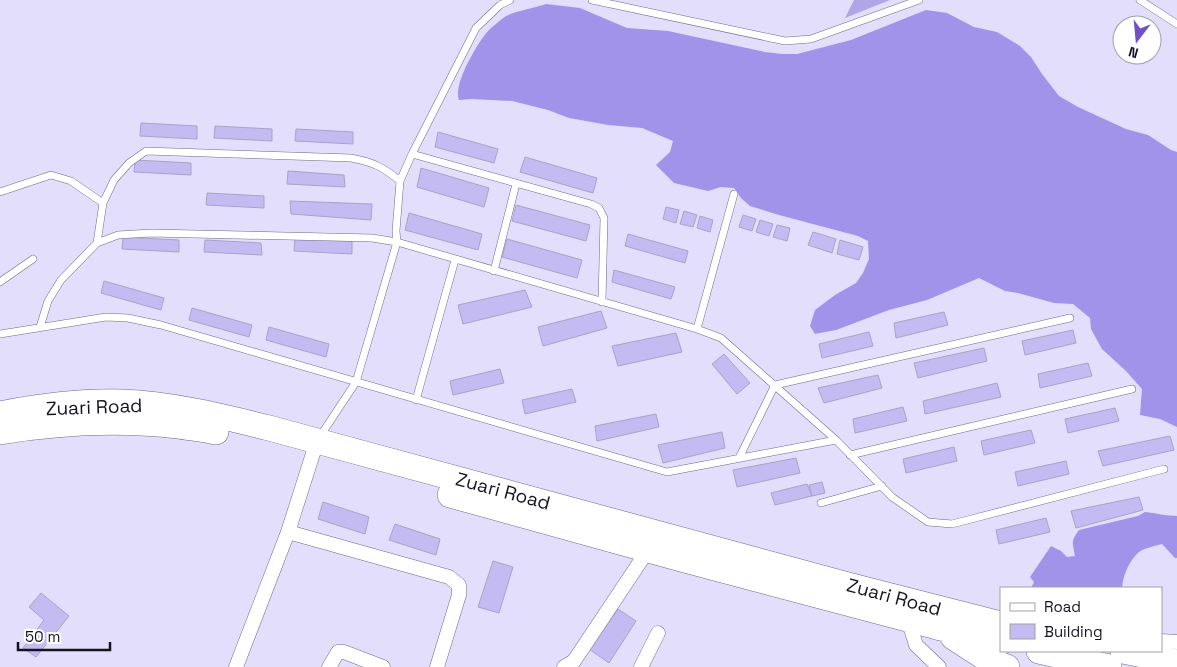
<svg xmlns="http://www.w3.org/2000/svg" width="1177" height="667" font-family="'Space Grotesk',sans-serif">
	<rect width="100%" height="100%" fill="#e2defb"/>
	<path fill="#b0a6e5" d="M854,0H890L845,18Z"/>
	<path fill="#a293ea" d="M546,4L580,8L627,28L668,31L765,52L782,54H797L851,40L926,10L947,13L974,27L997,32L1020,46L1031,57L1042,74L1059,96L1078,107L1126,129L1148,135L1171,150L1177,152V427L1160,419L1140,415L1142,389L1126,371L1102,349L1091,329L1090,318L1073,304L1054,303L1018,293L1005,291L979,278L927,300L889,310L836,330L815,334L810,326L815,310L835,295L856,283L863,273L869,259L868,241L858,236L779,215L750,206L741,198L734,188L721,187L708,191L674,183L656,165L670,152L673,141L642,128L608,125L569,118L548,110L512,101L472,99L459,100C453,85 475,48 484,36C488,30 502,18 508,15C520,10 534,8 546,4Z
		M1145,512C1156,513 1166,516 1177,516V558H1175L1162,544C1155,546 1145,548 1139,552C1129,561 1123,575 1122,588H1074L1070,587L1069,588H1031L1034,582L1030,577L1051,546L1061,551L1067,557L1075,556C1073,543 1070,542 1079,530L1138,516Z"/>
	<path fill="#c3bbf1" stroke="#a9a4c7" d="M141,123L197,126V139L140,136Z
		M215,126L272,129V141L214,138Z
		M296,129L353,132V144L295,141Z
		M438,132L498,149L494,163L435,147Z
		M525,157L597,178L593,193L520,172Z
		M135,160L191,163V175L134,172Z
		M421,168L489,188L484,207L417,187Z
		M288,171L344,175L345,187L287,184Z
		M207,193L264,196V208L206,205Z
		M290,201L372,204L371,220L291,214Z
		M516,205L590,225L586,241L512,221Z
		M666,207L679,210L676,223L663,219Z
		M684,211L697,215L693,227L680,224Z
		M409,213L482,234L478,250L405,230Z
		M743,215L756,219L752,231L739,227Z
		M700,216L713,220L710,232L697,228Z
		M760,220L773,224L769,236L756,232Z
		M777,225L790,228L787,241L773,237Z
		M813,232L836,239L832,253L808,245Z
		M628,234L688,251L685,263L625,246Z
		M123,237L179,240V252L122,249Z
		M295,238L352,241V254L294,251Z
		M507,239L582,260L577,278L502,257Z
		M205,240L261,243L262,255L204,252Z
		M840,240L863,247L859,260L837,254Z
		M614,270L675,287L671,299L612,282Z
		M104,281L164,298L161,310L101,293Z
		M525,290L532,307L463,324L458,305Z
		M192,308L252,325L249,337L189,320Z
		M601,311L607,328L543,346L538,327Z
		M944,312L948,325L896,338L894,323Z
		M269,327L329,344L326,357L266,340Z
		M1073,330L1076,343L1025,355L1022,341Z
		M869,332L873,346L822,358L819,344Z
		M676,333L682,352L618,366L612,346Z
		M984,348L987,361L918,378L914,363Z
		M724,354L750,383L737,394L712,364Z
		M1088,363L1092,376L1040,388L1038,374Z
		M500,369L504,383L453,395L450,381Z
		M878,375L882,388L824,403L818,388Z
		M997,383L1001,397L925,414L923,401Z
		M572,389L576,402L525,414L522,400Z
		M903,407L907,421L855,433L853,419Z
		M1115,408L1119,421L1068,433L1065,419Z
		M656,414L659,427L597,441L595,426Z
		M1031,430L1035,443L984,455L981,441Z
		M722,432L725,448L663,463L658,445Z
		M1170,436L1174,450L1103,466L1098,451Z
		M954,447L957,461L906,473L903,459Z
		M796,458L800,473L737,487L733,470Z
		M1066,461L1069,474L1018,486L1015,472Z
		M822,482L825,493L812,496L809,485Z
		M807,484L812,496L775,505L771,493Z
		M1139,497L1143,510L1076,528L1071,511Z
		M323,502L369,517L365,534L318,519Z
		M1046,518L1050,532L999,544L996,530Z
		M395,524L440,539L436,555L389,540Z
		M493,561L513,567L499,613L478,607Z
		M41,593L69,616L36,657L23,648L44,620L29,607Z
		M618,609L636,621L609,663L589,649Z"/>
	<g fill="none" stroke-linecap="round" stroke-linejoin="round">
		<g stroke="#6e6a8a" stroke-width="8">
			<path id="lane" d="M592,0L785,41L811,39L919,0
				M1140,0L1177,24
				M412,154L591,204L599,208L604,218L602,302
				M0,192L51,175L71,181L103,203
				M97,243L103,203L114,180L129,163L146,151L351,158C373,162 383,167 400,181
				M494,271L516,184
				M0,282L33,259
				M40,327L48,301L61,280L97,243L118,235L151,233L372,238L397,242L697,329L721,338L836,440L892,497L928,522L952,524L1164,469
				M697,329L734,194
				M0,334L106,317L128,318L161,325L667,472L836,440
				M416,400L455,260
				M319,438L356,382L397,242L396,231L400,181L412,154L476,28L500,5L510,0
				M850,455L1132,389
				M739,458L775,385L1070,318
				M821,503L882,486"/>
		</g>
		<g stroke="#6e6a8a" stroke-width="15">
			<path id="street" d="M288,532L449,577L459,585V595L437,667
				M908,619L916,645L939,667
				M1161,641L1177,642
				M236,667L288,532L317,441
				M329,667L338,652H344L383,667
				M564,667L574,661L648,550
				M641,667L658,633"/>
		</g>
		<g stroke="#6e6a8a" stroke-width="26">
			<path id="highway" d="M0,414C40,406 82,401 122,402C172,404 221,416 269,428L852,586L1001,624
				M0,432C60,422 117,419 178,426C190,428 203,429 216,432
				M450,495L681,559L937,627L1001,642
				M953,637L990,661L1007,667
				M1039,651L1109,667
				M1123,651L1177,662"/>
		</g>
		<use href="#lane" stroke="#fff" stroke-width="7"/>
		<use href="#street" stroke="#fff" stroke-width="14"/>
		<use href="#highway" stroke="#fff" stroke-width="25"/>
	</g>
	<g text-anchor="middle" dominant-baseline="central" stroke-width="4.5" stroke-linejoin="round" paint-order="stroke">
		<g font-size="19" fill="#151320" stroke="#fff">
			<text transform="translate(94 407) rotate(-2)">Zuari Road</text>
			<text transform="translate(503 491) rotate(15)">Zuari Road</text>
			<text transform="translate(894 597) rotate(15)">Zuari Road</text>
		</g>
	</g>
	<rect x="1000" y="587" width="162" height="65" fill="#ffffff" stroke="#a1a1a6"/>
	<rect x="1010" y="603" width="25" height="8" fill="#ffffff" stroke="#a1a1a6"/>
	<text x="1044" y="612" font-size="15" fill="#151320">Road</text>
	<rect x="1010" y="624" width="25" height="15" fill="#c3bbf1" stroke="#a1a1a6"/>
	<text x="1044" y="637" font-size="15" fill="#151320">Building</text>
	<g transform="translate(1137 40) rotate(196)"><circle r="24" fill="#ffffff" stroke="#a1a1a6"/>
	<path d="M0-4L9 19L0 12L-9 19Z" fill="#7050c9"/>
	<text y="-8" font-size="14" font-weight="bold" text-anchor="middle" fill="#151320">N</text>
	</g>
	<path d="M18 642v8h92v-8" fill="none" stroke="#151320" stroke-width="2.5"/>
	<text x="25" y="642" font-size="15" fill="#151320" stroke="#ffffff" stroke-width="4" paint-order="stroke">50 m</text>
</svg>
